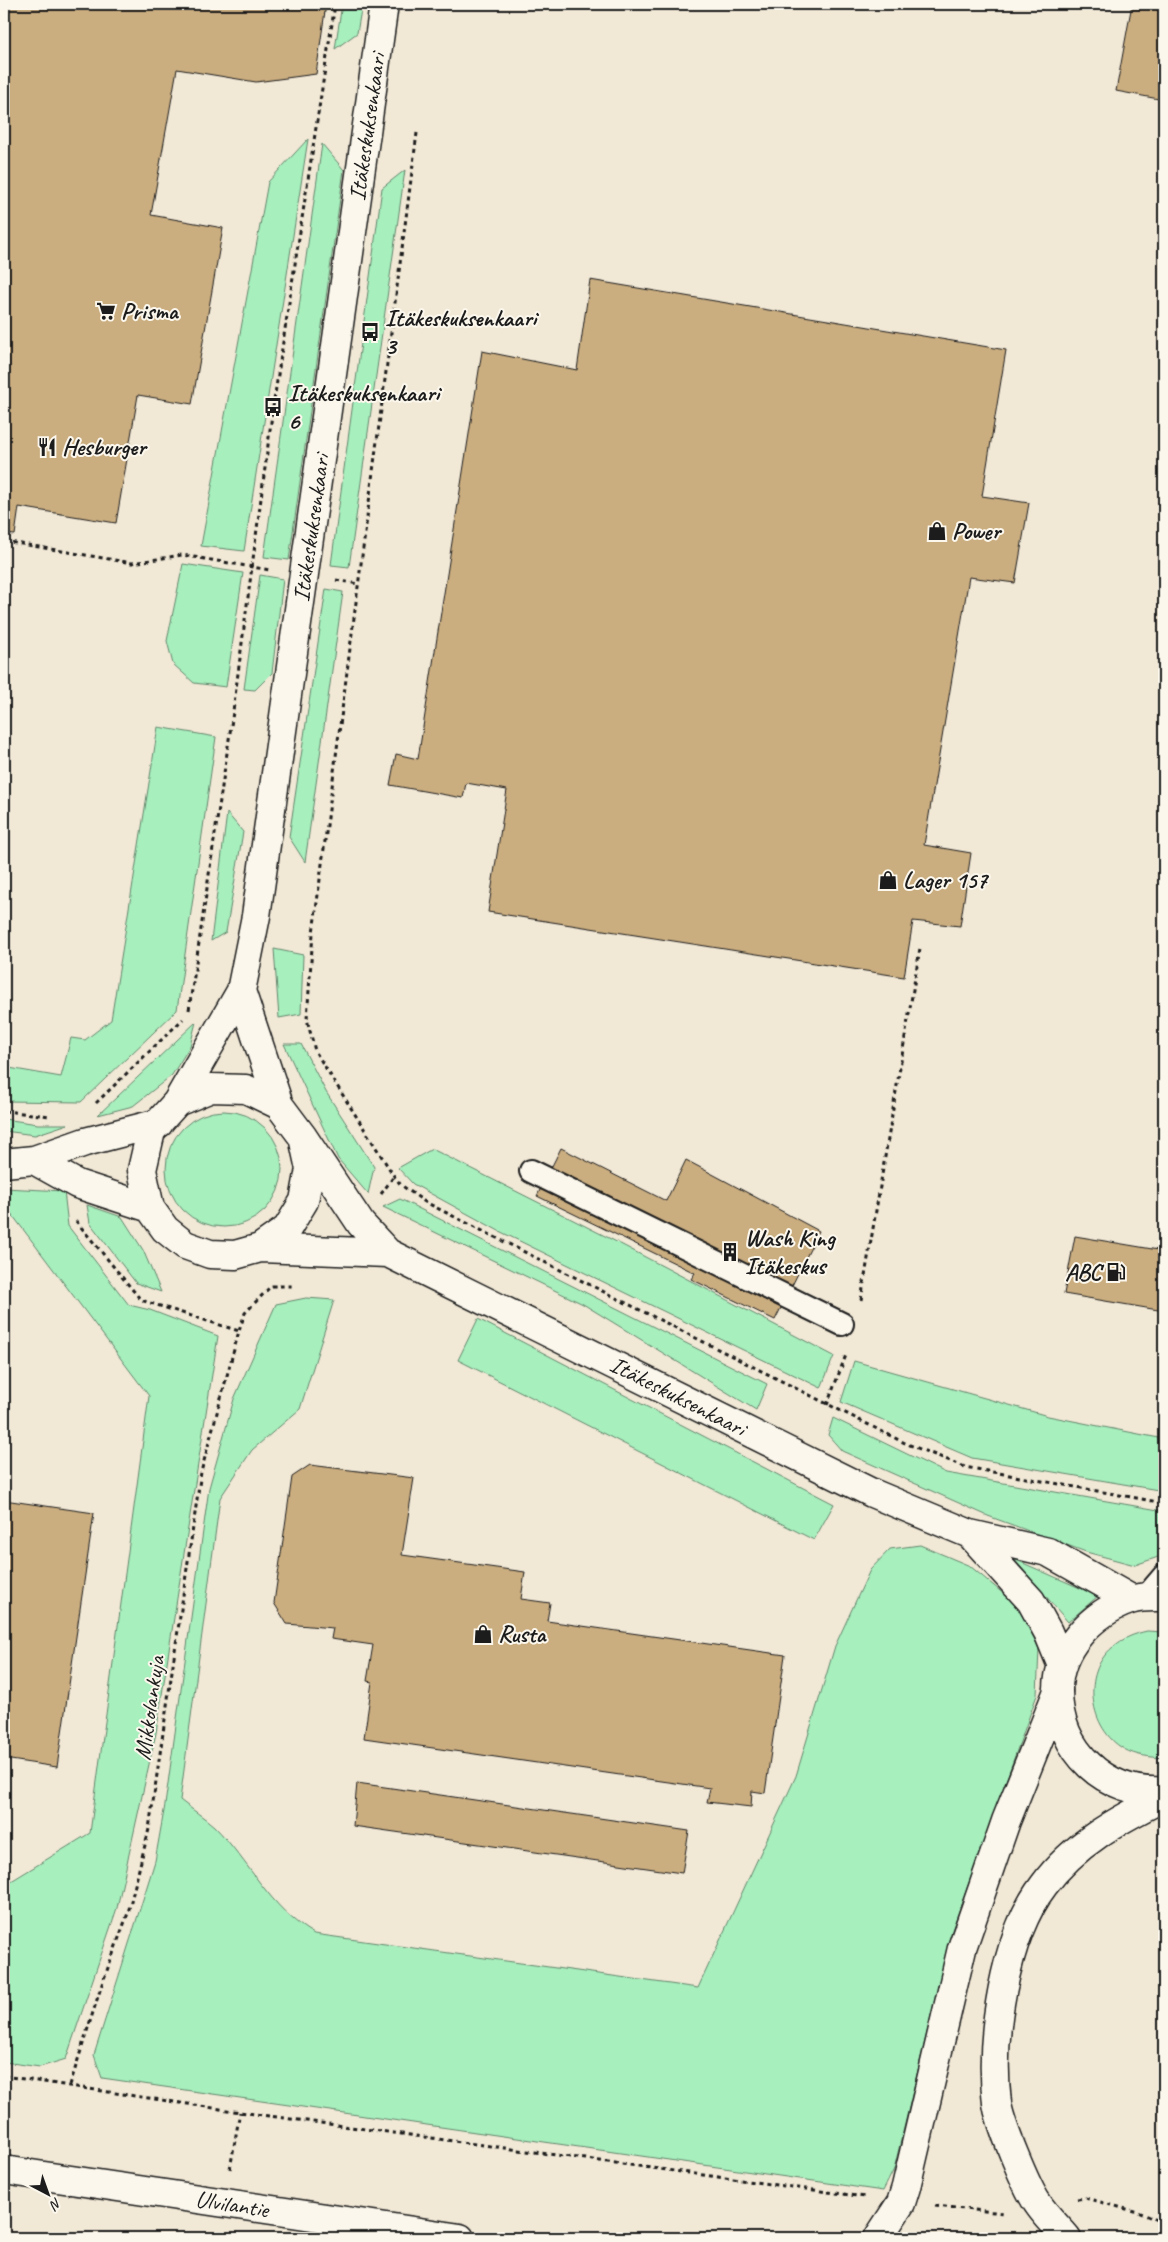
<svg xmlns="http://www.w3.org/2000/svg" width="1168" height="2242" font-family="Caveat,sans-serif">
	<rect width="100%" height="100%" fill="#f1e8d6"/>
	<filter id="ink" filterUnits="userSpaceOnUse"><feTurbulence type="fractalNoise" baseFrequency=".02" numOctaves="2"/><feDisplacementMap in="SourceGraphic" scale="10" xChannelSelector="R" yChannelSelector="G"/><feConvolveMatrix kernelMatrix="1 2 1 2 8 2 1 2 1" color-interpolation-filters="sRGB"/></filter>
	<g filter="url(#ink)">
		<path fill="#a7efbd" stroke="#62866c" d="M342,4H362L357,33L335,49Z
			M308,139L244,551L201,546L268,182Z
			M322,144L344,170L289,560L264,557Z
			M405,170L349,567L331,565L382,188Z
			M183,564L243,573L226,687L194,683L173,664L167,641Z
			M260,575L283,579L272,673L255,690L244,689Z
			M326,589L343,592L305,862L289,837Z
			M158,727L216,737L177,1010L81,1102L4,1101L9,1068L61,1077L71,1038L85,1040L111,1020Z
			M227,813L243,832L226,932L211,941Z
			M274,949L303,955L301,1014L279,1018Z
			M196,1022L190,1046L172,1075L133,1106L98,1115Z
			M284,1044H301L326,1092L374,1167L368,1194L338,1159Z
			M166 1169a58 58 0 1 1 116 0a58 58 0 1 1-116 0Z
			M4,1119L38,1124H68L35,1135L4,1131Z
			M432,1149L607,1237L834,1356L821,1388L499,1231L413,1184L398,1168Z
			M4,1188L64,1191L68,1226L129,1305L150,1310L218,1336L156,1733L117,1908L66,2059L40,2067L4,2062V1883H8L90,1833L149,1396L4,1204Z
			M400,1199L767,1384L756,1410L583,1304L383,1207Z
			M87,1205L122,1217L143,1250L161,1292L136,1283L90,1223Z
			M306,1298L334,1300L300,1409L252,1450L220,1498L180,1800C191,1809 204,1817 214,1826C249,1861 270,1909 314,1934L698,1988L796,1776L835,1646L870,1570L890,1549L920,1545L970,1566L1017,1605L1039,1648L1037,1695L952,1930L894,2169L883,2191L102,2078L94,2055L155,1861L165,1805L209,1488L234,1399L276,1304Z
			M478,1319L834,1504L814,1540L458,1360Z
			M854,1361L1048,1416L1164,1439V1491L972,1458L841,1402Z
			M833,1418L946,1473L1164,1511V1555L1135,1565L1086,1552L988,1516L842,1451L828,1435Z
			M1014,1559L1098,1596L1068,1622Z
			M1147,1631L1164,1632V1758C1150,1757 1136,1756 1124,1749C1089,1729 1081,1673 1113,1647C1123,1638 1134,1634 1147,1631Z"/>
		<path fill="#cbae80" stroke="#1c1c1c" d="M4,4H326L316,74L256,82L177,69L151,215L223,228L192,404L138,395L116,523L19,507L15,535L4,534Z
			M1132,4H1164V100L1116,91Z
			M590,280L1006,350L982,496L1029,503L1015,583L969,577L924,845L971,853L960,926L913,921L904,977L488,912L507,790L466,783L463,798L390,785L396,754L418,759L482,351L577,370Z
			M561,1148L666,1201L686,1160L819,1231L775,1320L691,1279L695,1273L537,1196Z
			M1075,1236L1164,1251V1311L1064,1294Z
			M310,1465L414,1478L402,1555L525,1572L521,1599L550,1603L547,1621L785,1655L765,1793L752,1791L751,1807L707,1802L710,1788L364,1738L372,1682L367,1681L373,1645L331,1639L333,1628L287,1624L274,1603L292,1477Z
			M4,1500L94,1513L57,1767L4,1759Z
			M357,1783L689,1831L682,1873L353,1826Z"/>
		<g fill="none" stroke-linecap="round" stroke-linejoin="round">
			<g stroke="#1c1c1c" stroke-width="26">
				<path id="lane" d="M531,1171L842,1324
					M1146,1597L1164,1576"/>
			</g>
			<g stroke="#1c1c1c" stroke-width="31">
				<path id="secondary" d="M241,991L279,1105
					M177,1102L241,991L256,916L384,4
					M303,1137L310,1169L304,1201L287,1229L260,1248L235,1255L210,1254L185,1245L165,1229L150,1208L142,1170L151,1131L177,1102L211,1088L246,1089L279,1105L303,1137L361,1224L388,1253L872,1493L970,1534L1048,1552L1131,1599
					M34,1160L77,1184L150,1208
					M4,1163L34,1160L85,1142L159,1123
					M260,1248L388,1253
					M970,1534L1031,1601L1048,1632L1062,1666
					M1164,1597C1153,1597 1141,1596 1130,1600C1092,1613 1057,1649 1058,1692C1059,1751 1105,1795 1164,1791"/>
			</g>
			<g stroke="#1c1c1c" stroke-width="31">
				<path id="primary" d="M4,2170L460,2238
					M878,2238L901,2203L906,2187L962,1948L1006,1821L1058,1691
					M1067,2238C1058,2227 1046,2216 1038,2204C1027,2189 999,2121 997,2103C989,2039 1004,1937 1044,1885C1075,1843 1118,1820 1164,1797"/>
			</g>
			<path stroke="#1c1c1c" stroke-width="3" stroke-dasharray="4 4" stroke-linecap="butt" d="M417,133L313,933L307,1019L315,1051L394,1176L401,1185L425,1202L905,1443L965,1467L1164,1503
				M4,541L132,563L182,555L270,570
				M336,580L358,584
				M189,1010L232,719L273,407L335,4
				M96,1103L183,1019
				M4,1111L50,1116
				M381,1194L394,1176
				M76,1221L141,1300L239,1331
				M861,1300L920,948
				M827,1405L846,1355
				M4,2076L240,2112L865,2197
				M70,2085L101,1987L128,1913L149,1829L201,1472L239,1331L245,1313L271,1286H292
				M230,2169L240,2112
				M1077,2199L1085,2198L1138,2212L1164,2223
				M935,2206L1004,2213"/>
			<use href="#lane" stroke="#fbf7ec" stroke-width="22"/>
			<use href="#secondary" stroke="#fbf7ec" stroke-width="28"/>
			<use href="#primary" stroke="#fbf7ec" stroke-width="28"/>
		</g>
	</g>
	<defs>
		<g id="supermarket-bare" transform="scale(1.5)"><path d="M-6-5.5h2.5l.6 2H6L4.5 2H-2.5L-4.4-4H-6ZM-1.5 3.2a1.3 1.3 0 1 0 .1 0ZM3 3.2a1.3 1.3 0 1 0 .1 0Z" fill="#1c1c1c" stroke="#fbf7ec" stroke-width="2.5" paint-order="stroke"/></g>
		<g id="bus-bare" transform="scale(1.5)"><path d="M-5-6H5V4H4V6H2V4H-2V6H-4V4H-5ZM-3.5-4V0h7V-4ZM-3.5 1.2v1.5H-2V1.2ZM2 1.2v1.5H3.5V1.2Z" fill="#1c1c1c" stroke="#fbf7ec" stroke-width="2.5" paint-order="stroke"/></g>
		<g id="restaurant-bare" transform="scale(1.5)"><path d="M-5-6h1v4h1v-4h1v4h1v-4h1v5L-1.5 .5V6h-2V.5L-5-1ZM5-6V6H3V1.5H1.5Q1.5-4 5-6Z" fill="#1c1c1c" stroke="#fbf7ec" stroke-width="2.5" paint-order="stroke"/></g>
		<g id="shop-bare" transform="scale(1.5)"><path d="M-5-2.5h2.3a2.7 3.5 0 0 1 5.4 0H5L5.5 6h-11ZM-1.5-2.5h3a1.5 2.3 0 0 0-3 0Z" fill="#1c1c1c" stroke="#fbf7ec" stroke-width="2.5" paint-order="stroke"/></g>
		<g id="building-bare" transform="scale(1.5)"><path d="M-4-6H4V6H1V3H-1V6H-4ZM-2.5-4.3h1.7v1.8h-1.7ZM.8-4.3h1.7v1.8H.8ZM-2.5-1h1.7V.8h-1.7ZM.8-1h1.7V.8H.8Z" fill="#1c1c1c" stroke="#fbf7ec" stroke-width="2.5" paint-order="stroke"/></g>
		<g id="fuel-bare" transform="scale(1.5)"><path d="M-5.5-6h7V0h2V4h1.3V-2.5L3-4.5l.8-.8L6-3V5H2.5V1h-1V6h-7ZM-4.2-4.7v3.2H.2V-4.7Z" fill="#1c1c1c" stroke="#fbf7ec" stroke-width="2.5" paint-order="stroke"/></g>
	</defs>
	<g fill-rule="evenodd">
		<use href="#supermarket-bare" x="106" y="311"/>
		<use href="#bus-bare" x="370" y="332"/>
		<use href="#bus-bare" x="273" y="407"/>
		<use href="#restaurant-bare" x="47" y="447"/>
		<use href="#shop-bare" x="937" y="531"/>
		<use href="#shop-bare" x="888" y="880"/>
		<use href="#building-bare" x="730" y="1252"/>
		<use href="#fuel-bare" x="1116" y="1272"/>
		<use href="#shop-bare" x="483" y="1634"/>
	</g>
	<g text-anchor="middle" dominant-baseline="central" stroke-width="4" stroke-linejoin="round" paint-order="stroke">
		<g font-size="24" fill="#1c1c1c" stroke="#fbf7ec">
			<text transform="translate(367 127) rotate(-82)">Itäkeskuksenkaari</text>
			<text transform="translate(311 528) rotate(-82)">Itäkeskuksenkaari</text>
			<text transform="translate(678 1396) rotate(27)">Itäkeskuksenkaari</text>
			<text transform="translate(149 1708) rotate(-82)">Mikkolankuja</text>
			<text transform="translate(232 2204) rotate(9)">Ulvilantie</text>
		</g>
		<g font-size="24" font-weight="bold" fill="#1c1c1c" stroke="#fbf7ec" text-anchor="start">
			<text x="121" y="311">Prisma</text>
			<text x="385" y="318">Itäkeskuksenkaari<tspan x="385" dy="28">3</tspan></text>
			<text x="288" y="393">Itäkeskuksenkaari<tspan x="288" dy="28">6</tspan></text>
			<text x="62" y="447">Hesburger</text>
			<text x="952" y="531">Power</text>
			<text x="903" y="880">Lager 157</text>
			<text x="745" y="1238">Wash King<tspan x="745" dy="28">Itäkeskus</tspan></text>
			<text x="1101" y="1272" text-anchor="end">ABC</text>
			<text x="498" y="1634">Rusta</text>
		</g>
	</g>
	<rect width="1168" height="2242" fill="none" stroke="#fbf7ec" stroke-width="20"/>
	<rect x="10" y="10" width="1148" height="2222" fill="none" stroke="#1c1c1c" stroke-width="2" filter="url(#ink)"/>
	<g transform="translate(48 2194) rotate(139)" stroke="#fbf7ec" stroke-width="4" paint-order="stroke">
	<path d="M0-4L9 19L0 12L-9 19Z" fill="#1c1c1c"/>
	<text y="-8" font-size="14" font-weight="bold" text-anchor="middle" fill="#1c1c1c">N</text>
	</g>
</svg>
